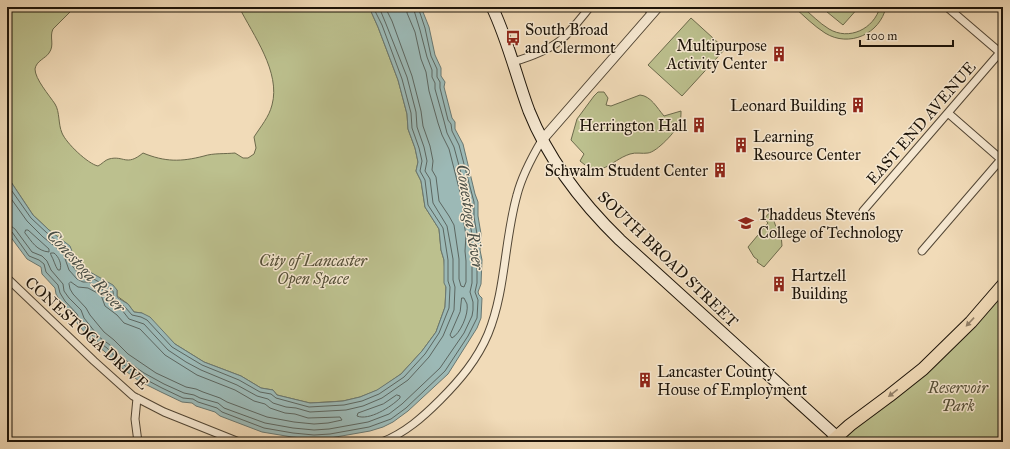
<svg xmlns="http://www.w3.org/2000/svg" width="1010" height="449" font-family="'IM FELL Great Primer',serif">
	<rect width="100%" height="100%" fill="#f1dbb8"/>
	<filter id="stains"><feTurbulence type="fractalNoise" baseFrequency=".005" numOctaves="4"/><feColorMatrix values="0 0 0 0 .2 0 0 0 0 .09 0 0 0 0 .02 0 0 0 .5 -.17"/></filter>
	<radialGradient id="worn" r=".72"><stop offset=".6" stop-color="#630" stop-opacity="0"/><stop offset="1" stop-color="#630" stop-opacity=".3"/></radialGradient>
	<path fill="#bcc08e" stroke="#6c6a4c" d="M7,7H75L53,29C49,37 55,45 49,53C46,58 36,61 35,69C35,79 49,95 55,104C60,112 58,124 62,133C66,143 88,164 98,166C102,164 105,160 109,159C124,155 126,167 143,153C165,162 181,162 204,156C213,153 225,154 235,153L243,158H248L254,154L256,148L254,137C261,126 269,117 272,105C281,72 253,35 239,7H369L378,27L398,80L407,114L408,129L415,148L418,162L416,171L421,181L425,207L439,229L441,250L444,260L446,287L445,307L436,332L422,351L401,374L378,390L360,397L343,401L310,403L277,395L273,390L261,388L241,376L204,362L175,344L142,313L134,312L128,304L117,296V290L90,272L84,273L77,265L70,247L49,230L33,215L7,176Z
		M794,7H802C811,14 819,23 829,29C849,41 874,29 880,7H886C880,34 849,48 825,33C814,26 804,16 794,7Z
		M821,7H859L843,25Z
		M691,18L725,49L682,96L648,65Z
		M598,92H604L608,98L606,105L611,106L640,95C651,96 657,108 664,116L681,111C681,115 681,120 679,124C676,131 657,152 648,153C642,154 636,152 630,154C609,161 602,180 580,161L584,154L571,140L577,119L594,96Z
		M770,212C775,219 773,225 781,234L782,246L764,267L757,262L758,260L754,257L748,247L768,223L764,219Z
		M1003,285V442H842L837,437L889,396Z"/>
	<path fill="#9cb9b6" stroke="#697771" d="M369,7H421L429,27L435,55L441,68V76L445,82L444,87L452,118L455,122V129L463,144L475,194L478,202V216L481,234L480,250L482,260L481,284L478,292L479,295L482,298L481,318L477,328L448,374L408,411L393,422L383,427L370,431L330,438L314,439L292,437L262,432L220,416L215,412L196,406L192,403L182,402L161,392L139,381L119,366L104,351L93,343L77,323L74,316L62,304L56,294L55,288L42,274L41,267L27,259L7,232V176L33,215L49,230L70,246L77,265L84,273L90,272L113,285L117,290V296L118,298L128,304L134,312L142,313L150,317L175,344L204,362L241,376L261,388L273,390L277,395L310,403L330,402L343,401L360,397L377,390L401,374L422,351L436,332L445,307L446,287L444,283V260L441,250L439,229L425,207L421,181L416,171L418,162L415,148L408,129L407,114L398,80L378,27Z"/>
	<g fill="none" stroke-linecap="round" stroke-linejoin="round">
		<path stroke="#5c6660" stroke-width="1" d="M385,7L392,21L412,76L421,111L423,126L430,146L433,161L432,170L436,177L439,201L449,216L454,225L459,259V279L461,286L464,287L466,282V261L465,251L466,235L463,218V204L449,149L442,135L438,123L429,91L426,72L421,59L415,32L407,13V7
			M7,184L31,218L47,233L67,249L73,267L81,276L90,277L110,288L113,291L114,299L125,307L132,315L141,317L147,320L172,347L202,365L239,380L260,392L271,394L276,398L309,407L344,405L362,401L379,394L404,377L425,354L439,333L449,308L450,287L448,281V260L443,228L428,205L425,180L420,171L422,161L419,148L412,128L411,113L402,79L382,25L373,7
			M7,193L27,221L43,237L63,253L69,270L77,279L83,282H89L107,292L108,299L112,304L122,310L129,319L144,324L168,350L186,362L201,370L237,385L257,396L268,399L273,403L286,407L296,408L310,412L346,410L363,406L382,398L408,380L429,357L443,336L454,310L455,287L453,280V259L447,226L433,203L430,179L425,171L427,161L424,147L417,127L416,112L407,77L386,24L379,7
			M7,226H11L15,229L32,252L42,256L47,261L51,270L63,284L64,291L69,298L81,310L84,318L99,337L110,345L124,359L144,373L164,384L184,393L194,395L200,398L218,403L224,408L265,423L293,428L314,430L329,429L368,422L389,414L402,404L440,368L464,333L472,316L473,310V302L470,292L472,283V260L471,250L472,235L469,217V203L454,147L447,133L444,121L435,89V83L432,77V70L427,57L420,30L413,7
			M26,230H28L49,249V252C37,251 32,242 25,233Z
			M7,231L12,232L29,256L39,260L44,264L46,272L58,285L60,293L65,301L77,314L80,321L96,340L107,348L121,363L141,377L162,388L183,398L193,399L198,402L217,408L222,412L264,428L293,433L314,435L330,434L369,427L391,419L406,408L445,371L468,336L477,318L478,300L475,292L477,283V260L476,250L477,234L474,217V202L459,145L452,131L451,124L448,120L440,88V82L437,77V69L431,56L425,28L418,7
			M51,253H54C59,257 62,264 60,270H58C55,266 54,260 51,255Z
			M71,282L78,287L88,288L101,295L105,306L117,315L124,323L140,329L165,355L197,375L235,390L254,401L265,404L270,408L285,413L295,414L308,418L340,417L342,420L328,423L314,424L294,422L267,417L227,402L220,398L203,392L196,389L186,387L156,373L128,354L114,340L104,332L90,315L86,308L73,294L70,289L69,284Z
			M462,298H464C465,300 466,302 467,304C469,314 460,334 452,338L450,335L460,312Z
			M397,395L400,396V398C391,407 369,421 357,416L358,413L383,404Z"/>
		<g stroke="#524635" stroke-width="9">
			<path id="minor" d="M646,7L653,13
				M947,7L1003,55
				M513,62C530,57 547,51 561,40C572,30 581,18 590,7
				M948,113L1003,161
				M861,216L863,211L1003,49
				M922,251L1003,157
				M7,278L94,361L133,396L164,412L239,442
				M137,398L135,419L138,442
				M382,442C405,433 423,417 440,400C460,380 477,360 488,334C506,290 504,241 517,195C522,175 532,157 542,140"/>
		</g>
		<g stroke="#524635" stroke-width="11">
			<path id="tertiary" d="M542,140L658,7"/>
		</g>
		<g stroke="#1d1409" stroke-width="13">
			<path id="secondary" d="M492,7C508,40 516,76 529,111C549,161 582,203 620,240L837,437"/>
		</g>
		<g stroke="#1d1409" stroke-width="14">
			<path id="primary" d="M831,442L850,425L889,396L923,369L971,322L1003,285"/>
		</g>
		<use href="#minor" stroke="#f6e8d1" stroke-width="7"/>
		<use href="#tertiary" stroke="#f6e8d1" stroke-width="9"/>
		<use href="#secondary" stroke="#f6e8d1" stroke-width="11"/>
		<use href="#primary" stroke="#f1dbb8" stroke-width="12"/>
	</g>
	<defs><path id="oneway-solid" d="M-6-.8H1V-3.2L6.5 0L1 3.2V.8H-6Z"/></defs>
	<g fill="#928169">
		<use href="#oneway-solid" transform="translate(970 322) rotate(133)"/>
		<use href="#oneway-solid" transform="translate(893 393) rotate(142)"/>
	</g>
	<defs>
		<g id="bus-bare" transform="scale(1.2)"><path d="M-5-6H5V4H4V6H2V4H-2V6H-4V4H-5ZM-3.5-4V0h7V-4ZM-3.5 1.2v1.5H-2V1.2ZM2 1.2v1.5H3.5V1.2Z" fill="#8f2418" stroke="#f6e8d1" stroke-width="2.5" paint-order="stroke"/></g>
		<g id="building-bare" transform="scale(1.2)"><path d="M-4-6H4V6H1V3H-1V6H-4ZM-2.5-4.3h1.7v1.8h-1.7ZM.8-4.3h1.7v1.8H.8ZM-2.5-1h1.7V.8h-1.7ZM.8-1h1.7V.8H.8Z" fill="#8f2418" stroke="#f6e8d1" stroke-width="2.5" paint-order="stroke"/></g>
		<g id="university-bare" transform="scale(1.2)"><path d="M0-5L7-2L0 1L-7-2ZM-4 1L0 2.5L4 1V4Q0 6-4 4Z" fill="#8f2418" stroke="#f6e8d1" stroke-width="2.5" paint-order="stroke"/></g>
	</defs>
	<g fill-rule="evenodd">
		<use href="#bus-bare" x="513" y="38"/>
		<use href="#building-bare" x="779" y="54"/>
		<use href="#building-bare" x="858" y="105"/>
		<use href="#building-bare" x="699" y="125"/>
		<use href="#building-bare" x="741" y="145"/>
		<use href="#building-bare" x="720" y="170"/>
		<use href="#university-bare" x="746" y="223"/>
		<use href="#building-bare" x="779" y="284"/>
		<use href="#building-bare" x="645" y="380"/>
	</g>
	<g text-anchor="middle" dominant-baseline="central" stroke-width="3" stroke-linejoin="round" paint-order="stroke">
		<g font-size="16" fill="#1d1409" stroke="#f6e8d1" text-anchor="start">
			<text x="525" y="29">South Broad<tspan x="525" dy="18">and Clermont</tspan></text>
			<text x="767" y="45" text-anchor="end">Multipurpose<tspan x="767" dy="18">Activity Center</tspan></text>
			<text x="846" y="105" text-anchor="end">Leonard Building</text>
			<text x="687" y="125" text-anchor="end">Herrington Hall</text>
			<text x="753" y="136">Learning<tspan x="753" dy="18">Resource Center</tspan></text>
			<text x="708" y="170" text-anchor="end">Schwalm Student Center</text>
			<text x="758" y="214">Thaddeus Stevens<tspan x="758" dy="18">College of Technology</tspan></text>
			<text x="791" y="275">Hartzell<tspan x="791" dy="18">Building</tspan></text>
			<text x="657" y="371">Lancaster County<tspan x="657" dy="18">House of Employment</tspan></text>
		</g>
		<g font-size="16" fill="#1d1409" stroke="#f6e8d1">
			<text transform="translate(921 123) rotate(-49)">EAST END AVENUE</text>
			<text transform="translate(668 259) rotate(44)">SOUTH BROAD STREET</text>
			<text transform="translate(87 333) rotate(42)">CONESTOGA DRIVE</text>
		</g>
		<g font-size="16" font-style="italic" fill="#555038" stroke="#f6e8d1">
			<text x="313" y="260">City of Lancaster<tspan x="313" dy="18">Open Space</tspan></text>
			<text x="958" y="387">Reservoir<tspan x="958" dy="18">Park</tspan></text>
		</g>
		<g font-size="17" font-style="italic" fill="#494e46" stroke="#f6e8d1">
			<text transform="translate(470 217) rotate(81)">Conestoga River</text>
			<text transform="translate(86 271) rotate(47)">Conestoga River</text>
		</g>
	</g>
	<rect width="1010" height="449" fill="none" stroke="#f1dbb8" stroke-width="24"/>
	<rect x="8" y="8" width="994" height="433" fill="none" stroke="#1d1409" stroke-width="2"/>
	<rect x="12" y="12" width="986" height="425" fill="none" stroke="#1d1409"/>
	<path d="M860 40v6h93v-6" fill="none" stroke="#1d1409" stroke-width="2"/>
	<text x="866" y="40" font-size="12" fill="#1d1409" stroke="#f6e8d1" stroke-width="3" paint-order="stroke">100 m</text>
	<rect width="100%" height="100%" filter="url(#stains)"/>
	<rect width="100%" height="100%" fill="url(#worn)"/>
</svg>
